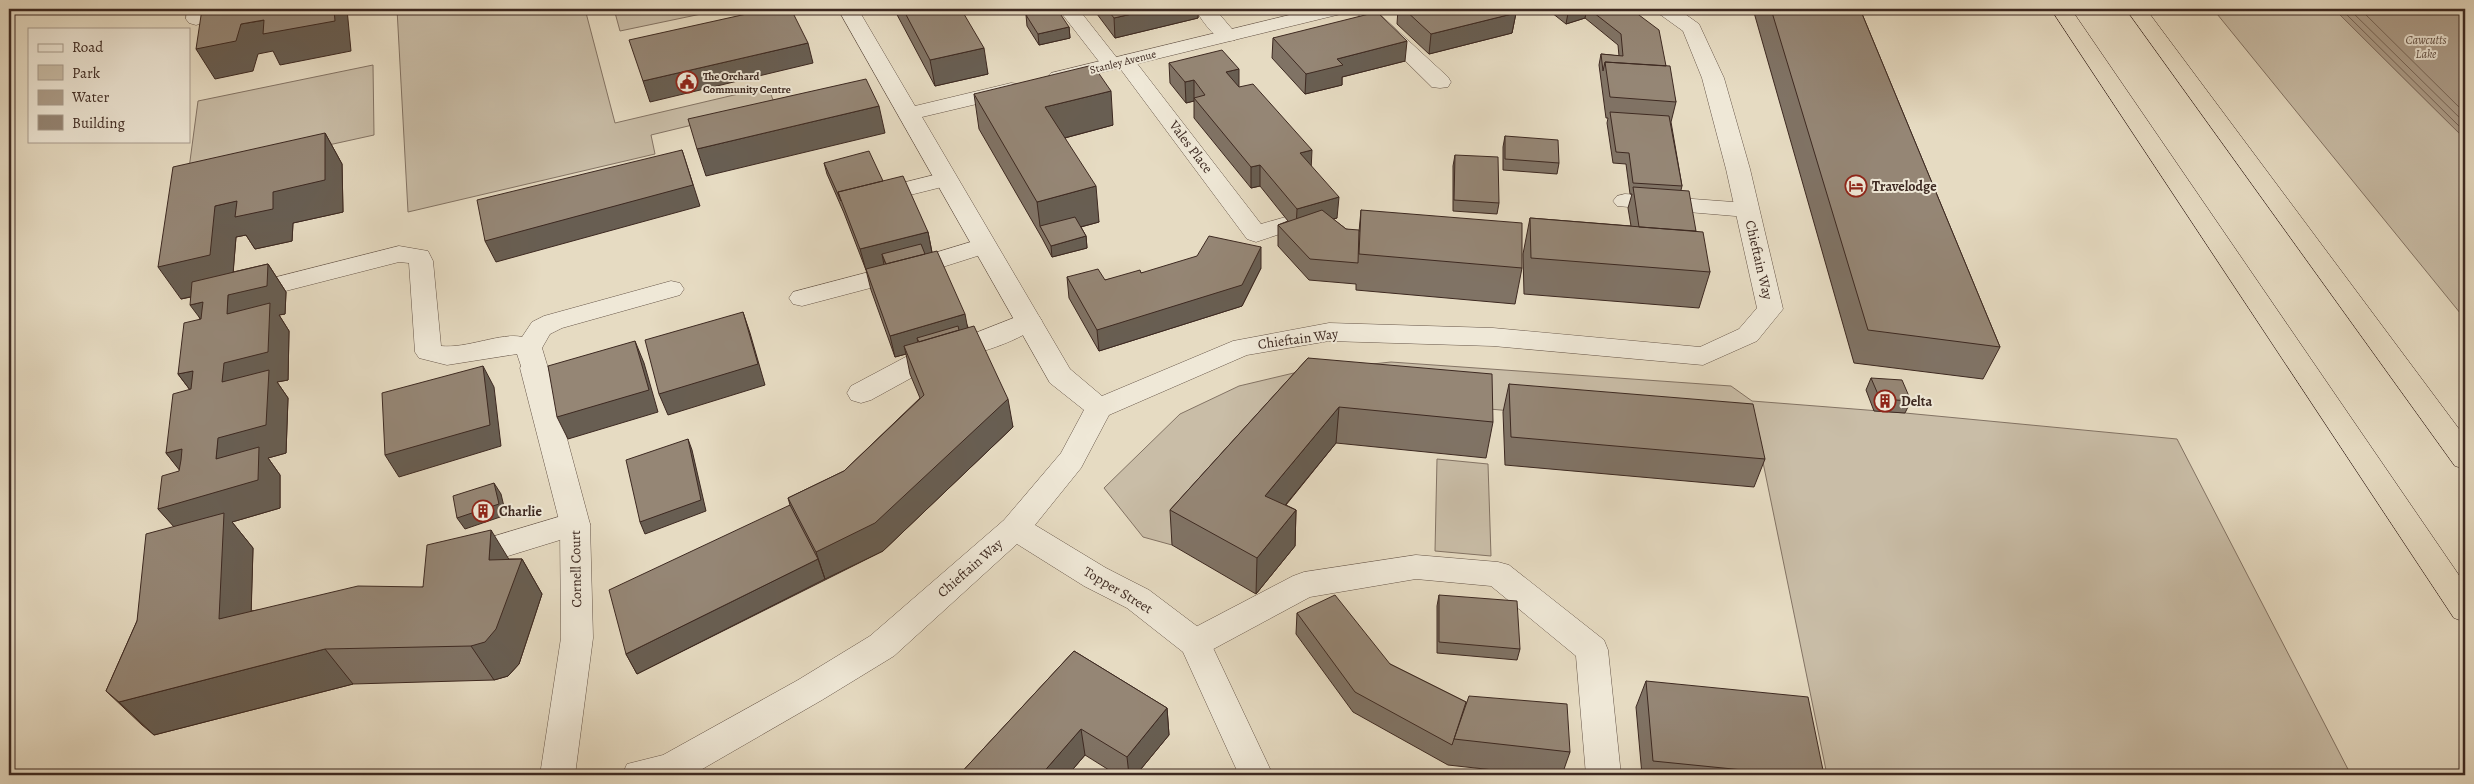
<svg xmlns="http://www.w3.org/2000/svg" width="2474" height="784" font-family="Alegreya,serif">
	<rect width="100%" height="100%" fill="#e6dbc2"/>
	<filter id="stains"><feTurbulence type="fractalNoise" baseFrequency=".004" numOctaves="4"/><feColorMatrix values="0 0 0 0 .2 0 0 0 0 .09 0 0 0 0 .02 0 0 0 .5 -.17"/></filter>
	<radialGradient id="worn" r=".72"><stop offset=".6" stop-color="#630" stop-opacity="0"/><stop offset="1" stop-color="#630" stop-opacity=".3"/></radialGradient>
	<path fill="#c9bda7" stroke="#837364" d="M397,9H585L615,123L768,87L775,105L651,135L655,154L408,212Z
		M614,9H725L620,31Z
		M2213,9H2334L2465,139V319Z
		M373,65L374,135L188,176L198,101Z
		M1391,362L1731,386L1752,401L1905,413L2177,439L2351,775H1827L1757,433L1389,400L1172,545L1143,537L1104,488L1180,414L1239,386L1298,372Z
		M1437,459L1488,464L1491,556L1435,551Z"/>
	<path fill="#ad9e8b" stroke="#806f61" d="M2334,9H2465V139Z"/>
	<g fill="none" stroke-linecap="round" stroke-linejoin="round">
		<path stroke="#756456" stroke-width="1" d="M2341,9L2465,132
			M2349,9L2465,123
			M2360,9L2465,113"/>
		<g stroke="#675649" stroke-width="1">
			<path id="lane" d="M1073,9L1080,11L1117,58L1125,55L1132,57L1261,224L1289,216L1298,218L1301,223L1298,228L1256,242L1247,239L1119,67L1111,70L1104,68L1066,19L1063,15L1066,11Z
				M1195,9H1215L1238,36L1235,40C1217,45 1204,23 1195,9Z
				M1353,9H1374L1448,77L1451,82L1448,87L1440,88L1432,87Z
				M946,172L954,174L958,179L954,184L886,201L878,199L874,194L878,189Z
				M1625,194L1747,203L1755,205L1759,210L1755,215L1747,217L1617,206L1613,201L1617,196Z
				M984,238L993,241L996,246L993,251L927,272L918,270L915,264L918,258Z
				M399,246L428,251L433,261L441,346C466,349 502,332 522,337L532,322L544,316L671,281L680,283L684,289L680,295L562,328L550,334L542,348L548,368L544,375L534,377L524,375L517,354L447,365L419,358L415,352L409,263L399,262L270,295L261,293L257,287L261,281Z
				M888,267L897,269L901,275L897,281L802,306L793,304L789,298L793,292Z
				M1029,312L1038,315L1042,321C1033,335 984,353 966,355C962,356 959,355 955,353L951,347L955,341Z
				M924,350L933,352L937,359L933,366L871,400L861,403L851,400L847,393L851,386L915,352Z
				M575,512L586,516L590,524L586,532L466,569L455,566L451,557L455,548Z
				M1416,555L1498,562L1509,565L1604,640L1608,650L1621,775H1586L1576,656L1491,586L1416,579L1310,597L1206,653L1195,657L1184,653L1179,643L1184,633L1293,576L1304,572Z"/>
		</g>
		<g stroke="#675649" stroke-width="1">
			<path id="street" d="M187,9H207L206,19L203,23L196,25L189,23L186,19Z
				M838,9H858L915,106L1011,83L1019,84L1022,89L1019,94L922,117L1070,369L1102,396L1233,341L1329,323L1493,328L1700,347L1739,329L1757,308L1726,169L1702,78L1683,31L1658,13L1655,9H1678L1699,24L1724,78L1750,169L1783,309L1757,341L1703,365L1493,346L1329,341L1247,355L1109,415L1081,468L1035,525L1106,568L1149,590L1206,633L1273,775H1239L1183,652L1127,608L1084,586L1017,544L894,656L822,700L692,775H622L627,764L663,755L798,680L870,636L1004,520L1061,453L1084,410L1050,383Z
				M1314,9H1348L1345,13L1058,83L1051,81L1047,77L1051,73Z
				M534,359L544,361L548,368L590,524L593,638L575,775H540L561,638L560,524L520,368L524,361Z"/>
		</g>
		<g stroke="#3d2921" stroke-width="1">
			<path id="highway" d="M2051,9H2071L2465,584V622L2454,618Z
				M2126,9H2146L2465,437V469L2455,466Z"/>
		</g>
		<use href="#lane" fill="#efe8d7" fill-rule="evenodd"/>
		<use href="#street" fill="#efe8d7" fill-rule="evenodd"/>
		<use href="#highway" fill="#e6dbc2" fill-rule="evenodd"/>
	</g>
	<path fill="#807365" stroke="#3d2921" d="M894,9H961L988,74L935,86Z
		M1094,9H1198V18L1115,38L1094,10Z
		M1398,9H1510L1516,13L1512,33L1429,54L1397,24Z
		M1547,9H1631L1666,66L1676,102L1671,122L1682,186L1681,190L1710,272L1699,308L1524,294L1523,254L1530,218L1631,226L1628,208L1632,194H1630L1626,164L1613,163L1607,123L1608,118H1606L1599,65L1601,54L1619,56L1618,45L1585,18L1566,24Z
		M1753,9H1860L2000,347L1983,379L1854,363Z
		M1026,15L1069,27L1070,38L1039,45L1027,26Z
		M1273,38L1405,61L1342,77V85L1305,94L1272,58Z
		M1169,63L1239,87L1311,166L1337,218L1333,219L1346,229L1359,232L1361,210L1522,268L1515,304L1356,290V284L1309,280L1278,246V225L1288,221L1260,186L1251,188L1194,118V101L1186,103L1170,83Z
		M974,94L1113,125L1065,138L1099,222L1081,227L1086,236L1087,248L1052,257L1042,238L979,129Z
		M325,133L342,164L343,212L293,223L292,241L255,249L246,235L236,237L233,272L268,264L286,292L285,314L279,315L289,331L288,380L277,382L288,398L286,453L268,458L280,475V508L232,522L253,548L251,611L423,587L509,559H522L542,594L519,664L508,676L494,680L353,684L154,735L142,725L106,691L137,621L174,526L158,509L179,471L180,470L166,453L190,390L178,374L200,319L191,297L181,299Z
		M1505,136L1559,163L1557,174L1503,170V147Z
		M1455,155L1499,203L1497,214L1453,211V166Z
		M824,163L883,181L928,232L932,252L968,327L1013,427L883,551L637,674L626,654L790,505L788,498L844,471L920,398L910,374L906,354L895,357L871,290L866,270L844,213L827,174Z
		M1261,268L1242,306L1099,351L1069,298L1067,277L1105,280L1141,273Z
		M1308,358L1493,422L1486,458L1336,443L1286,505L1296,510L1295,546L1256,594L1172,545L1170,510Z
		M1871,378L1911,401L1905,413L1874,411L1866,390Z
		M1509,384L1765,459L1754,487L1505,465L1503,412Z
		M1439,595L1520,649L1517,660L1437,653V606Z
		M1297,613L1390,664L1466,702L1570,752L1562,775H1539L1448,765L1353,712L1296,634Z
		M1074,651L1167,708L1169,735L1136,775H1117L1085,755L1068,775H959Z
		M1646,681L1824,775H1642L1636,707Z"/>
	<path fill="#685e52" stroke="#3d2921" d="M334,9H347L351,51L280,65L273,51L258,54L253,71L215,79L196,49L241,24Z
		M1154,9H1198V18L1115,38L1114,18Z
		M1223,9H1238L1223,12Z
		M1584,9H1587L1585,18L1566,24L1568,13Z
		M1516,13L1512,33L1429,54L1431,34Z
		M1069,27L1070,38L1039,45L1038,34Z
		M1407,41L1405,61L1342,77V85L1305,94L1306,74L1337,59Z
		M808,43L813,63L650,102L643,81Z
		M984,48L988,74L935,86L930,60Z
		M1239,69V89L1226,72Z
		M1194,80V101L1186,103L1185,82Z
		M1111,91L1113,125L1049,142L1045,107Z
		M879,106L885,133L706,176L697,149Z
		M325,133L342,164L343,212L293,223L292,241L255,249L246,235L236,237L232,287L181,299L158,267L215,206L273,192Z
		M682,150L700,206L496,262L485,241Z
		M1312,150L1311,171L1300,153Z
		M1260,165V186L1251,188V167Z
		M1096,186L1099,222L1046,236L1040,226L1037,202Z
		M1339,197L1337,218L1296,230L1297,209Z
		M928,232L932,253L886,265L882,254L884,265L866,270L860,249Z
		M1086,236L1087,248L1052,257L1051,246Z
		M1261,247V268L1242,306L1099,351L1097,330Z
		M268,264L286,292L285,314L279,315L289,331L288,380L277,382L288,398L286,453L268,458L280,475V508L232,522L253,548L250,654L219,619L182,536L158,509L216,459L228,295Z
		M203,302L211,333L190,305Z
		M743,312L750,333L765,385L668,415L659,394Z
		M965,314L969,335L917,338L920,350L904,346L906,354L895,357L890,336Z
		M635,341L644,363L658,412L568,439L557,417Z
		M483,366L494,387L501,446L399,477L385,455Z
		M193,371L200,403L178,374Z
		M1008,399L1013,427L883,551L825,579L816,552Z
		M1339,407L1336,443L1264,531L1265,496Z
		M688,439L692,450L706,511L645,534L640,522Z
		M182,449L188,481L166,453Z
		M494,483L501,494L506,515L465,529L457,518Z
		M1296,510L1295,546L1256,594L1257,558Z
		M491,530L513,566L522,559L542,594L519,664L508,676L494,680L471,646L489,560Z
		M818,559L825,579L637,674L626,654Z
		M325,649L353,684L154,735L119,702Z
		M1167,708L1169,735L1136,775H1129L1127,757Z
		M1081,729L1085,755L1068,775H1041Z"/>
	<path fill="#958675" stroke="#3d2921" d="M202,9H334L335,21L263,34L264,20L241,24L236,41L196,49Z
		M769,9H791L808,43L643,81L629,40Z
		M903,9H961L984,48L930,60Z
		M1053,9H1057L1069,27L1038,34L1026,15Z
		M1107,9H1154L1114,18Z
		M1404,9H1510L1516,13L1431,34Z
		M1562,9H1584L1568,13Z
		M1589,9H1631L1659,30L1666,66L1605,62L1603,71L1601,54L1623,56L1621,34Z
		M1771,9H1860L2000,347L1868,330Z
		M1377,12L1407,41L1337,59L1343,65L1306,74L1273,38Z
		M1222,50L1239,69L1226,72L1239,87L1253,84L1312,150L1300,153L1339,197L1297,209L1260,165L1251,167L1194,98L1205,95L1194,80L1185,82L1169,63Z
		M1605,62L1670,66L1676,102L1610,97Z
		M1093,65L1111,91L1045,107L1096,186L1037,202L974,94Z
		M866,79L879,106L697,149L688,119Z
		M1610,112L1669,116L1682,186L1633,183L1629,153L1616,152Z
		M325,133V180L273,192V209L235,217L237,201L215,206L210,255L158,267L173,167Z
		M1505,136L1558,140L1559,163L1505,159Z
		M682,150L693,185L485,241L477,200Z
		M869,151L883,181L838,192L841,201L824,163Z
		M1455,155L1498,157L1499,203L1454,200Z
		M903,176L928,232L860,249L838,192Z
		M1633,187L1689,191L1696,231L1639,227Z
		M1322,210L1346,229L1359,230L1358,263L1310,259L1278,225Z
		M1361,210L1522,223V268L1359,254Z
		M1075,217L1086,236L1051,246L1040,226Z
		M1530,218L1703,232L1710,272L1531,258Z
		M1209,236L1261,247L1242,285L1097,330L1067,277L1098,269L1105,280L1140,270L1141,273L1197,256Z
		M921,244L925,254L886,264L882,254Z
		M937,251L965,314L890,336L866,269Z
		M268,264L267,286L228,295L227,314L270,303L268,352L224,363L222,382L269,370L266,425L218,438L216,459L259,447L258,480L158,509L162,476L179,471L181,460L182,449L166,453L173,394L191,389L193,371L178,374L184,323L201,319L202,310L203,302L190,305L192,282Z
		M743,312L758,364L659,394L645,340Z
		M958,326L959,330L919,342L917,338Z
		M974,326L1008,399L875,523L816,552L788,498L844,471L924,395L904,346Z
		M635,341L649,390L557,417L548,366Z
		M1308,358L1492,374L1493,422L1339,407L1265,496L1296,510L1257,558L1170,510Z
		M483,366L490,425L385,455L382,393Z
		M1871,378L1902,380L1911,401L1880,399Z
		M1509,384L1753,404L1765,459L1511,437Z
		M688,439L701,500L640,522L626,460Z
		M494,483L499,504L457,518L453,496Z
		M790,505L818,559L626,654L609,590Z
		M224,513L219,619L358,586L423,587L427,545L491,530L489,560L522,559L496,629L485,642L471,646L325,649L119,702L106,691L137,621L146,534Z
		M1335,595L1390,664L1466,702L1454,739L1452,745L1355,692L1297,613Z
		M1439,595L1517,601L1520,649L1439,642Z
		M1074,651L1167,708L1127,757L1081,729L1041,775H959Z
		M1646,681L1808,697L1824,775H1793L1653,761Z
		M1469,696L1567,704L1570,752L1454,739Z"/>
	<defs>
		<g id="civic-ring" transform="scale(1.125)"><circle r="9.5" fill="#efe8d7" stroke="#8f2418" stroke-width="1.5"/><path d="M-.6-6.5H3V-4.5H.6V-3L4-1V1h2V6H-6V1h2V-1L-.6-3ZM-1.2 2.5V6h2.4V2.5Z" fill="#8f2418"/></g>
		<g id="hotel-ring" transform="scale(1.125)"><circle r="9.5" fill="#efe8d7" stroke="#8f2418" stroke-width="1.5"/><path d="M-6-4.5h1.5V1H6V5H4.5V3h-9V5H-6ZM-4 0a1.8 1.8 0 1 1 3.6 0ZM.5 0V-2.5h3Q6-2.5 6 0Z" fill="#8f2418"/></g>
		<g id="building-ring" transform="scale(1.125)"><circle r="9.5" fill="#efe8d7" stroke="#8f2418" stroke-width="1.5"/><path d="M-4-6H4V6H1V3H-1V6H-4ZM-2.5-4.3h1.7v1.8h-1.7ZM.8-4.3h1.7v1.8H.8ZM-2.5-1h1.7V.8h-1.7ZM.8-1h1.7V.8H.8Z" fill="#8f2418"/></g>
	</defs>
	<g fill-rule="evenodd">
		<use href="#civic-ring" x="687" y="82"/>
		<use href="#hotel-ring" x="1856" y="186"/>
		<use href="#building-ring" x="1885" y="401"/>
		<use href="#building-ring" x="483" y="511"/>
	</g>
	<g text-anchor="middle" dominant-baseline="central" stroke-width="4" stroke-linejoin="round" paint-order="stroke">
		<g font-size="11" fill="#3d2921" stroke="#efe8d7">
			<text transform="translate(1123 62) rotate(-14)">Stanley Avenue</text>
		</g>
		<g font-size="11" font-weight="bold" fill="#3d2921" stroke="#efe8d7" text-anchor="start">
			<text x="703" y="76">The Orchard<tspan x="703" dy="13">Community Centre</tspan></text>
		</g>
		<g font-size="12" font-style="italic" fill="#5f4c41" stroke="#efe8d7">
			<text x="2426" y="40">Cawcutts<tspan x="2426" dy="14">Lake</tspan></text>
		</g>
		<g font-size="14" fill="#3d2921" stroke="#efe8d7">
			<text transform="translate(1191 147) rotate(53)">Vales Place</text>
			<text transform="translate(1759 260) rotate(77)">Chieftain Way</text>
			<text transform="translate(1298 339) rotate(-8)">Chieftain Way</text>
			<text transform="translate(970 568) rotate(-41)">Chieftain Way</text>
			<text transform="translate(576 569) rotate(-91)">Cornell Court</text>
			<text transform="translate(1118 590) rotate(31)">Topper Street</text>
		</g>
		<g font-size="14" font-weight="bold" fill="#3d2921" stroke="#efe8d7" text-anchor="start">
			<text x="1872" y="186">Travelodge</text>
			<text x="1901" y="401">Delta</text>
			<text x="499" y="511">Charlie</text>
		</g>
	</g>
	<rect width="2474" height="784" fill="none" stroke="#e6dbc2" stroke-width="30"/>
	<rect x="10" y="10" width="2454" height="764" fill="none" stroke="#3d2921" stroke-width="2.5"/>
	<rect x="15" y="15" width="2444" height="754" fill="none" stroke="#3d2921"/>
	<rect x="28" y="28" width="162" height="115" fill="#efe8d7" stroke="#a89c8e"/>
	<rect x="38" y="44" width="25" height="8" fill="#efe8d7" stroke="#a89c8e"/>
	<text x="72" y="52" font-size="15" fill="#3d2921">Road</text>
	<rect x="38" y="65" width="25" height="15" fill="#c9bda7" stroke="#a89c8e"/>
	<text x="72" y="78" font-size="15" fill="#3d2921">Park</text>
	<rect x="38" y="90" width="25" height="15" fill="#ad9e8b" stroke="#a89c8e"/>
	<text x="72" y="102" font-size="15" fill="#3d2921">Water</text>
	<rect x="38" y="115" width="25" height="15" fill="#958675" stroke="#a89c8e"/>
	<text x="72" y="128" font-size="15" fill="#3d2921">Building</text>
	<rect width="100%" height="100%" filter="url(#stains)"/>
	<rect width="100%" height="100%" fill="url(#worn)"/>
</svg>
